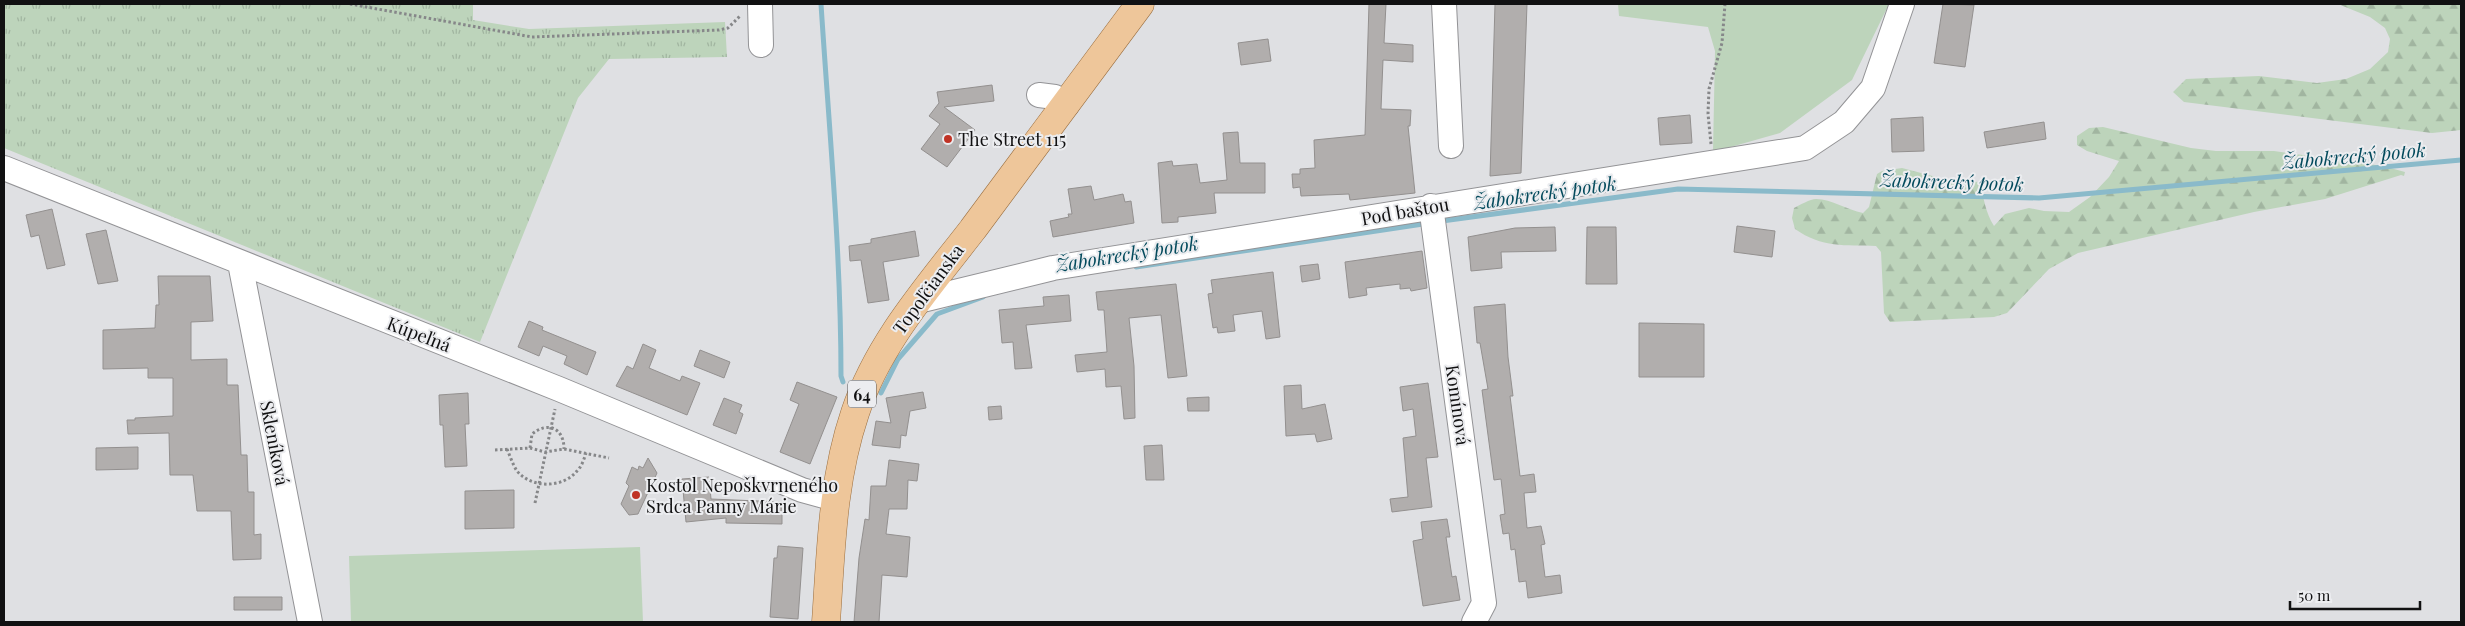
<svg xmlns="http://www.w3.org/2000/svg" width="2465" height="626" font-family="'Playfair Display',serif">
	<defs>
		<pattern id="grass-tufts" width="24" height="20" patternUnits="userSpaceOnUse" patternTransform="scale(1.25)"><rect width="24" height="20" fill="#bdd4bb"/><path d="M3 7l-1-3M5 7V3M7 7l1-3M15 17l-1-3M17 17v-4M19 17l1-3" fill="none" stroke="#a1b5a0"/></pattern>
		<pattern id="forest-firs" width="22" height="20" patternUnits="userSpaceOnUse" patternTransform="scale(1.25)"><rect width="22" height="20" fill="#bdd4bb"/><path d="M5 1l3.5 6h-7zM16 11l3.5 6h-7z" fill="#a1b5a0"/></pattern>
	</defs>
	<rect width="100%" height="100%" fill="#dfe0e3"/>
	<path fill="url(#grass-tufts)" d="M4,4H473V20L529,29L725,22L727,57L609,59L578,98L480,342L4,148Z"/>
	<path fill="url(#forest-firs)" d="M2338,4H2460L2461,130L2432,133L2184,102L2173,92L2186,79L2259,76L2317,83L2346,79L2370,69L2388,52L2390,39L2385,28L2370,17Z
		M2103,127L2191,148L2216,151H2274L2383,166L2405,172L2404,176L2401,175L2325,199L2254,212L2078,253L2049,269L2007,313L1994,317L1890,322L1884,313L1881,252L1876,246C1845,245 1822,248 1795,229L1792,218L1794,208C1800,205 1810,199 1816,199C1832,199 1847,210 1863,213L1869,207L1877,174L1882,171L1902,168L1944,179L1979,182C1984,197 1985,212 1994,226L2005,214L2029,208L2044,211L2069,212L2090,197L2109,177L2119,161L2087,151L2077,145V136L2089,128Z"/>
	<path fill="#bdd4bb" d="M1618,4H1889L1852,80L1780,133L1713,152L1715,51L1708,27L1619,16Z
		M640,547L643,622H351L349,556Z"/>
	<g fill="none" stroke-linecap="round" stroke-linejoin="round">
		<path stroke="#8abaca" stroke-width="5" d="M821,4C829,128 841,252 841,376L843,382
			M1442,221L1678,189L2039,198L2461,160
			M1136,267L1423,224
			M881,393L898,359L937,314L983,297"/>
	</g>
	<path fill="#b1aead" stroke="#93908f" d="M1369,4H1386L1384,43L1413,45V62L1383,60L1381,109L1411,110L1410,126H1408L1415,193L1350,200L1349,194L1301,196L1300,187L1293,188L1292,174H1300V169L1315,168L1314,140L1365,135Z
		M1495,4H1527L1521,173L1490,176Z
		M1943,4L1974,5L1965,67L1934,63Z
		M1268,39L1271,61L1241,65L1238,43Z
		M992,85L994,101L944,107L975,130L947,167L921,149L940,124L929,116L939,103L937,92Z
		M1690,115L1692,143L1660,145L1658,118Z
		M1923,117L1924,151L1892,152L1891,119Z
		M2044,122L2046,139L1987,148L1984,132Z
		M1238,132L1240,163H1265V193H1214L1216,213L1178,217V222L1162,223L1158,163L1172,161L1173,166L1197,164L1200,183L1227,180L1223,133Z
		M1091,186L1094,200L1123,194L1125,202L1131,201L1134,223L1053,237L1050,221L1069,217L1068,214H1072L1068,189Z
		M52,209L65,265L47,269L39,235L31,237L26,215Z
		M1737,226L1775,231L1772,257L1734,252Z
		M1555,227L1556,251L1501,252L1502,268L1471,271L1468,237L1515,228Z
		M1587,227H1616L1617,284H1586Z
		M106,230L118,281L98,284L86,234Z
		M915,231L919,256L883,262L889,300L868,303L861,260L850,261L849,246L871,243V239Z
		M1422,251L1427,288L1411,291L1410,288L1400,289V284L1366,288L1367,295L1349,298L1345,262Z
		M1318,264L1320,279L1302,282L1300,266Z
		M1273,272L1280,337L1266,339L1262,311L1233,315L1235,331L1218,333L1217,327L1213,328L1208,294L1213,293L1211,280Z
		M158,276H210L213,321L191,322V360L227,359V385H238L241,455H247L248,492H254V535L261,534V559L233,560L231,511H197L193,475H170L169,433L128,434L127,420H135V418L173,416V378H148V368L103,369V330L155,328L156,305H159Z
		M1176,284L1187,376L1168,378L1161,315L1129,318L1134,366L1135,418L1124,419L1121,386L1106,387L1105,369L1077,372L1075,355L1107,352L1104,310H1098L1096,292Z
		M1069,295L1071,321L1026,325L1032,368L1015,369L1013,342L1002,343L999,310L1044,306L1043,297Z
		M1505,304L1508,357L1513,396H1510L1520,476L1534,474L1536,492L1524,493L1527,528L1541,526L1545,544L1541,545L1545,577L1560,575L1562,593L1528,598L1526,581L1519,582L1515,549L1511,550L1509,533L1503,534L1500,515L1505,514L1501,479L1494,480L1482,390L1488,389L1480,343H1477L1474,307Z
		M529,321L543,327L542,330L596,352L587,375L564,364L567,356L543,346L539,356L518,347Z
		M1639,323L1704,324V377H1639Z
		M643,344L656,350L649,368L680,381L682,376L700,383L687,415L616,386L627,366L633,369Z
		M700,350L730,362L724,378L694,366Z
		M797,382L837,397L810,464L780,452L799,404L790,400Z
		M1428,383L1438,457L1426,458L1432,507L1392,512L1390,499L1408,497L1403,438L1416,436L1413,409L1403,411L1400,387Z
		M1301,385L1302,409L1325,404L1332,439L1317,442L1315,434L1286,436L1284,386Z
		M923,392L926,408L910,411L906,436L901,435L900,448L872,445L876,421L891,423L886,398Z
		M468,393L469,424H465L467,466L445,467L443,425H440L439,395Z
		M1209,397V411H1188L1187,398Z
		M724,398L742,405L739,412L743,414L736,434L713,425Z
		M1001,406L1002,419L989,420L988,407Z
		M1162,445L1164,480H1146L1144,446Z
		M138,447V469L96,470V448Z
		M648,458L657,473L638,514L629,515L621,504L629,486L626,483L632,467L638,470L639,466L643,468Z
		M889,460L919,464L917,481L908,480L907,509H889L886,534L910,537L907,577L882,575L879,622H854L859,558L865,519L869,520L871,486H886Z
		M709,477L711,499L782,502V524L726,523V518L686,522L682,479Z
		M514,490V528L465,529V491Z
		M1447,519L1450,537H1446L1452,577L1456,576L1460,600L1423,606L1413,541L1423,539L1421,522Z
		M778,546L803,548L798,619L770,617L774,558H777Z
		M234,597H282V610H234Z"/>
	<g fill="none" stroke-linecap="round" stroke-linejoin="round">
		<g stroke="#939396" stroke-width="26">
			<path id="minor" d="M760,4L761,45
				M1444,4L1451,146
				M1039,95L1055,97L1067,105
				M4,168L559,389L802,490L835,499
				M1431,206L1484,603L1474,622
				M240,263L310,622
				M918,301L1053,268L1805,148L1844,122L1873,88L1902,4"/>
		</g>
		<g stroke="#9a6e3f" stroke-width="29">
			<path id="major" d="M826,622C831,551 832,481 855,413C878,343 929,286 973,229C1029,154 1085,79 1140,4"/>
		</g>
		<path stroke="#868789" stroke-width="3" stroke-dasharray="2.5 2.5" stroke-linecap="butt" d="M350,4L532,37L719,30L728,28L740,16
			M1711,144L1708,114L1709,89L1722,43L1725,4
			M530,448L532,434C548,421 564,428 564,449
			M507,449C510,456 513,465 517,471C532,489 563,488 577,471C582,466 584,459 586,453
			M495,450L530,448L545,452L564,449L609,458
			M535,503L555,409"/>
		<use href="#minor" stroke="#fff" stroke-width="24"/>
		<use href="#major" stroke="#eec69a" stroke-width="28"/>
	</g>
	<g fill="#c03325" stroke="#ecedf0" stroke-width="2">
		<circle cx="948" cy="139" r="5"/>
		<circle cx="636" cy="495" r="5"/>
	</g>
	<g text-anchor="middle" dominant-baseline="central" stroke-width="4" stroke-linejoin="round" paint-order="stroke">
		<rect fill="#ecedf0" stroke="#535355" stroke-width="1" x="848" y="380.5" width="28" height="27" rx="4"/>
		<g font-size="16" font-weight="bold" fill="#111112">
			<text x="862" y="394">64</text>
		</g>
		<g font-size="18" fill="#111112" stroke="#ecedf0" text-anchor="start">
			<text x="958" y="139">The Street 115</text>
			<text x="646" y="485">Kostol Nepoškvrneného<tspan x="646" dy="21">Srdca Panny Márie</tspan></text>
		</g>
		<g font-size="18" fill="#111112" stroke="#ecedf0">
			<text transform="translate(1405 211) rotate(-10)">Pod baštou</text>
			<text transform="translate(928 289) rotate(-54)">Topoľčianska</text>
			<text transform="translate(419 334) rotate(21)">Kúpeľná</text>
			<text transform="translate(1458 405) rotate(82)">Komínová</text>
			<text transform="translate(275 443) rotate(79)">Skleníková</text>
		</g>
		<g font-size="19" font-style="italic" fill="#034a5c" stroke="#ecedf0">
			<text transform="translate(2354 155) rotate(-5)">Žabokrecký potok</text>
			<text transform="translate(1952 181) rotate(2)">Žabokrecký potok</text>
			<text transform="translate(1545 192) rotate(-8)">Žabokrecký potok</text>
			<text transform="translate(1127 253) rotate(-9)">Žabokrecký potok</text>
		</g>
	</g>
	<rect width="2465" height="626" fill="none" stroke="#111112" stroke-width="10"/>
	<path d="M2290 601v8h130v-8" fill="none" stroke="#111112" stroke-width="2.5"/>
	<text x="2298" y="601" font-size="15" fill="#111112" stroke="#ecedf0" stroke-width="4" paint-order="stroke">50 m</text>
</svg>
